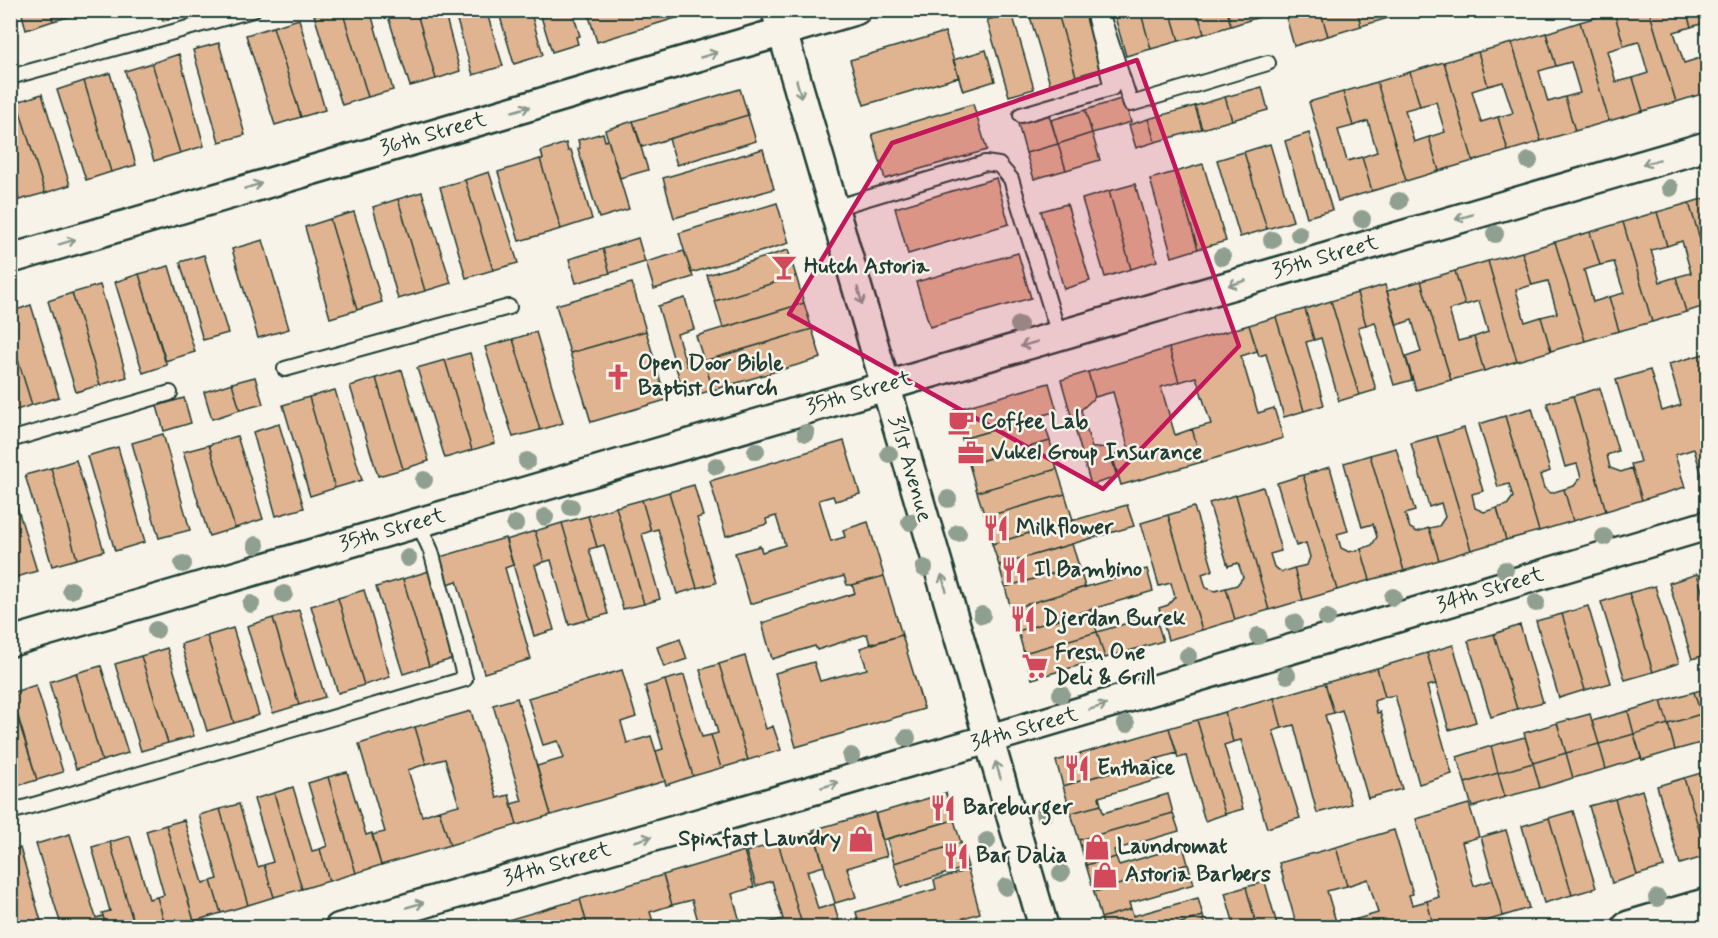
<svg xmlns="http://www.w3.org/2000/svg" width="1718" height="938" font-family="Mynerve,sans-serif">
	<rect width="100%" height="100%" fill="#f7f3e8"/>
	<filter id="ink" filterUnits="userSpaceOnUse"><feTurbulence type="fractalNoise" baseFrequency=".0167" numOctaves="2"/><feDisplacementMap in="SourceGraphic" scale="12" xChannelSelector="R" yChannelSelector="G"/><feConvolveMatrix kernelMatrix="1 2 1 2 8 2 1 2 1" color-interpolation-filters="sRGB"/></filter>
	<g filter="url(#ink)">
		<path fill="#e1b491" stroke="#1f3d34" stroke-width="1.5" d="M21,10H50L53,21L26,30Z
			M50,10H79L80,14L53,21Z
			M160,10H201L163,21Z
			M329,10H342L368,97L342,105L314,15Z
			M342,10H370L393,90L368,97Z
			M386,10H416L436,79L410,86Z
			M416,10H444L460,71L436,79Z
			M454,10H486L503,66L473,75Z
			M498,10H530L543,55L514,64Z
			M539,10H572L580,36L576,37L578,44L552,52Z
			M587,10H702L597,42Z
			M1028,10H1057L1076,76L1050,84Z
			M1057,10H1084L1101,69L1076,76Z
			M1113,10H1140L1151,49L1126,56Z
			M1140,10H1170L1179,41L1151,49Z
			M1170,10H1197L1204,34L1179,41Z
			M1197,10H1227L1231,26L1204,34Z
			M1227,10H1254L1256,18L1231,26Z
			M1254,10H1283L1256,18Z
			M1284,10H1320L1328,36L1294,46Z
			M1320,10H1357L1361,26L1328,36Z
			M1357,10H1394L1395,16L1361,26Z
			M1394,10H1414L1395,16Z
			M1621,10H1649L1676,102L1643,111L1633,78L1648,73L1639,42L1624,46L1614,12Z
			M1649,10H1686L1691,27L1674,32L1684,63L1700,58L1708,92L1676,102Z
			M1686,10H1708V25L1707,22L1691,27Z
			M1614,12L1624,46L1607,51L1616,82L1633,78L1643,111L1609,121L1580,22Z
			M1012,13L1034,89L1009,96L987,20Z
			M299,19L325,110L301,117L273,27Z
			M1580,22L1609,121L1575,131L1565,97L1580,93L1571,62L1556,66L1546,33Z
			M273,27L301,117L275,125L246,35Z
			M945,32L959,77L864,105L850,60Z
			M1546,33L1556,66L1539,71L1548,102L1565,97L1575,131L1541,141L1512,43Z
			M219,43L245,135L219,142L193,50Z
			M1512,43L1541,141L1508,151L1498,117L1513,113L1503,82L1488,86L1478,52Z
			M986,50L995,81L963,91L953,60Z
			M1478,52L1488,86L1472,91L1481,122L1498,117L1508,151L1473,161L1444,62Z
			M179,54L204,146L180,153L152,63Z
			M1708,56V86L1700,58Z
			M1444,62L1473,161L1439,171L1429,137L1445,132L1436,102L1420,106L1410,72Z
			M152,63L180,153L154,161L125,71Z
			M1410,72L1420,106L1405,110L1414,142L1429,137L1439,171L1406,181L1377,82Z
			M110,73L136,165L111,172L84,81Z
			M84,81L111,172L86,180L57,90Z
			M1377,82L1406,181L1372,191L1362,157L1377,152L1368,121L1353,126L1343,92Z
			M1262,87L1268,110L1232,120L1225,97Z
			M740,89L748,115L642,147L633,121Z
			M1343,92L1353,126L1338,130L1347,161L1362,157L1372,191L1338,201L1309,102Z
			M42,94L70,185L45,193L17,102Z
			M1225,97L1232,120L1202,129L1195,106Z
			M1124,98L1131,122L1092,133L1085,110Z
			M17,102L45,193L19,200L10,173V104Z
			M973,104L987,150L885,179L872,134Z
			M1195,106L1202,129L1155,142L1148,119Z
			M1085,110L1092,133L1058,144L1051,120Z
			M748,115L756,141L677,165L669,139Z
			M1049,115L1058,144L1026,153L1018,124Z
			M1148,119L1155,142L1136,148L1129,125Z
			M633,121L648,170L620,178L605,130Z
			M603,133L605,141L608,140L629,209L599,218L578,149L580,148L578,140Z
			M1092,133L1100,160L1066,170L1058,144Z
			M1309,133L1332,210L1307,217L1285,141Z
			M566,143L568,151L571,150L592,219L561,229L540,159H543L541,151Z
			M1058,144L1066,170L1034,179L1026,153Z
			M1270,144L1293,221L1267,229L1244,152Z
			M763,149L774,189L674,218L663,178Z
			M1244,152L1267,229L1240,237L1217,160Z
			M540,159L561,229L519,241L498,172Z
			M1203,164L1226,241L1198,249L1175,172Z
			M489,172L518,263L493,270L465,180Z
			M1175,172L1198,249L1172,257L1150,179Z
			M996,178L1009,224L908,254L895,208Z
			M465,180L493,270L466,278L440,187Z
			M1135,184L1157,261L1131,269L1109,191Z
			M1109,191L1131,269L1105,277L1082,199Z
			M422,192L451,283L425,291L398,199Z
			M1708,197V265L1689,203Z
			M398,199L425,291L398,299L373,207Z
			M777,203L789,243L691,273L679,233Z
			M1689,203L1708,265V305L1686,312L1676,277L1691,273L1682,241L1667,246L1657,212Z
			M1067,204L1090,281L1064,289L1041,211Z
			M354,212L382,302L357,310L330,219Z
			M1657,212L1667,246L1651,250L1660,282L1676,277L1686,312L1652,322L1623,222Z
			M330,219L357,310L330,318L305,227Z
			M1623,222L1652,322L1619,331L1609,297L1624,293L1614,262L1600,265L1590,232Z
			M1590,232L1600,265L1584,270L1593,302L1609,297L1619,331L1585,341L1555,242Z
			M638,238L645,262L610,273L603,249Z
			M263,240L289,329L258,338L232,249Z
			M1555,242L1585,341L1551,351L1541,317L1557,313L1548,281L1532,285L1522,252Z
			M603,249L610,273L576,283L569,259Z
			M788,250L796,276L715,301L707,275Z
			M684,251L693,277L654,289L646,262Z
			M1522,252L1532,285L1516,290L1525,322L1541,317L1551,351L1517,361L1488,261Z
			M1018,253L1031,298L930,327L916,282Z
			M204,255L228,333L203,340L180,262Z
			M1488,261L1517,361L1484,371L1474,337L1488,332L1479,301L1465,305L1455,271Z
			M169,266L195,352L165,361L139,274Z
			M1455,271L1465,305L1449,310L1458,341L1474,337L1484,371L1451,380L1421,281Z
			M139,274L167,365L143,373L115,282Z
			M796,276L804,303L723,328L715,301Z
			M1421,281L1451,380L1416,390L1406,357L1421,352L1412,320L1397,325L1387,291Z
			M632,283L646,331L570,353L556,305Z
			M100,285L127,377L100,385L72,293Z
			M1385,285L1412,380L1394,385L1375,322L1366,325L1357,293Z
			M72,293L100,385L76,392L48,301Z
			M1357,293L1366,325L1358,327L1376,390L1359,395L1331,301Z
			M685,298L694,329L677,334L687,366L704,361L713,390L685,398L658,306Z
			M1331,301L1359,395L1339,401L1321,338L1314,340L1305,309Z
			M804,303L812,329L704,361L696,336Z
			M31,305L59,397L32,405L10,334V312Z
			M1305,309L1314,340L1306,342L1324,405L1304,411L1276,317Z
			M1276,317L1304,411L1284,417L1266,354L1259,356L1249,325Z
			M1249,325L1257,351L1241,356L1258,413L1274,408L1283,438L1202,462L1192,429L1211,424L1196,377L1179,382L1169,348Z
			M812,329L821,358L713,390L704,361Z
			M646,331L666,400L591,422L570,353Z
			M536,332L563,423L540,430L513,339Z
			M10,334L32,405L10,412Z
			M513,339L540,430L513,437L485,347Z
			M1169,348L1179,382L1161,387L1175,435L1192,429L1202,462L1121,485L1112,455L1129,450L1113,392L1095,397L1088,372Z
			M470,353L495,443L472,450L445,360Z
			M1704,354L1708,366V481L1704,482L1694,449L1675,455L1685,487L1642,500L1631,464L1640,462L1616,380L1650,370L1662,411L1681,405L1669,364Z
			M445,360L472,450L445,458L417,368Z
			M402,370L429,461L403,469L376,378Z
			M1088,372L1095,397L1081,410L1092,448L1108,447L1117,477L1091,485L1061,380Z
			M255,377L263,404L240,410L232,383Z
			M376,378L403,469L378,476L350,386Z
			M232,383L240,410L212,419L204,392Z
			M1049,383L1057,411L962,439L954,410Z
			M1600,388L1618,451L1607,455L1610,468L1621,472L1632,468L1642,500L1606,511L1573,396Z
			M335,390L362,480L335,488L309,397Z
			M1573,396L1606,511L1573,521L1564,489L1574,486L1581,477L1577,464L1565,467L1547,403Z
			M309,397L335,488L310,496L283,405Z
			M184,398L191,423L164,431L157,406Z
			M1532,408L1550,471L1540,475L1544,488L1551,493L1564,489L1573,521L1539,531L1505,416Z
			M1042,416L1050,441L969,464L962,439Z
			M1505,416L1539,531L1506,540L1497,508L1507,505L1513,497L1509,484L1498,487L1479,424Z
			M279,424L304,508L276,516L253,432Z
			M1464,428L1483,491L1472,494L1475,508L1484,512L1497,508L1506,540L1471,550L1437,436Z
			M163,434L190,530L159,538L132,443Z
			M237,436L263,519L235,528L209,445Z
			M1437,436L1471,550L1439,560L1429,528L1439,526L1445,517L1441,503L1429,507L1411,443Z
			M844,441L860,494L835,501L833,496L819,500L831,541L845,537L843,530L868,522L884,576L852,585H847L844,576L750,604L735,553L760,546L762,552L785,545L776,516L766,519L767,524L726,536L710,481Z
			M1050,441L1057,469L977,492L969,464Z
			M209,445L235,528L209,536L183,452Z
			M118,447L145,542L115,551L87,456Z
			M1396,448L1415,511L1405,514L1410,528L1417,532L1429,528L1439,560L1404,571L1370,455Z
			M1370,455L1404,571L1370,580L1361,549L1372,545L1377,537L1373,524L1362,527L1344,463Z
			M76,460L104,551L77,559L51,468Z
			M1330,467L1348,531L1337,534L1341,548L1349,552L1361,549L1370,580L1337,590L1303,475Z
			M51,468L77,559L52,566L25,475Z
			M1057,469L1065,494L985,517L977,492Z
			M1303,475L1337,590L1303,600L1294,568L1307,565L1310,557L1306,543L1296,546L1277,483Z
			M10,484L37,571L10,579Z
			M694,485L703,516L697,518L716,583L697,588L669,492Z
			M1263,487L1281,551L1270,554L1274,567L1282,572L1294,568L1303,600L1269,610L1236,495Z
			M669,492L697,588L677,594L658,529L651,531L642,500Z
			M1065,494L1073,520L992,544L985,517Z
			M1236,495L1269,610L1235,620L1226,588L1237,585L1243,577L1238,563L1228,566L1209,503Z
			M642,500L651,531L642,534L660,599L644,604L616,507Z
			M1127,505L1134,526L999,565L992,544Z
			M616,507L644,604L623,609L604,545L597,547L588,516Z
			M1194,507L1213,570L1202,574L1206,588L1215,591L1226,588L1235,620L1202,630L1168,515Z
			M1168,515L1202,630L1168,640L1159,608L1168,605L1175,597L1171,583L1159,586L1141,523Z
			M588,516L597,547L589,549L608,614L590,619L562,523Z
			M562,523L590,619L569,625L551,560L544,562L535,531Z
			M535,531L544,562L535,565L554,630L534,636L506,540Z
			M505,538L513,565L505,568L531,659L484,673L457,581L448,584L440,557Z
			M1072,544L1079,566L1005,587L999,565Z
			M1079,566L1085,587L1011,609L1005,587Z
			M1147,569L1153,591L1018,631L1011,609Z
			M429,571L455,658L429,666L403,579Z
			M1697,574L1708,611V654L1692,659L1669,583Z
			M884,576L902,635L870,644L867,634L817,650L815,646L772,659L762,623L855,593L852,585Z
			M403,579L429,666L403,674L376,587Z
			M1655,586L1679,663L1653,672L1629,593Z
			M364,590L390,677L364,685L338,598Z
			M1629,593L1653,672L1625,680L1601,602Z
			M338,598L364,685L338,693L311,606Z
			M1588,606L1611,683L1585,690L1562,614Z
			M299,610L325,697L299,705L273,618Z
			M1091,610L1097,632L1024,653L1018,631Z
			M1562,614L1585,690L1559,698L1536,621Z
			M1155,615L1163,641L1105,658L1097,632Z
			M273,618L299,705L273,713L247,626Z
			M1520,625L1543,702L1517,709L1494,634Z
			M233,628L259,715L234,723L207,636Z
			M1097,632L1105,658L1032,679L1024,653Z
			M1494,634L1517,709L1491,717L1468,641Z
			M902,635L924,709L796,747L775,673L814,662L820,681L867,669L860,648Z
			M207,636L234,723L207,731L181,644Z
			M680,639L687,659L664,667L657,647Z
			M1453,645L1476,722L1449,730L1427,653Z
			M167,648L194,736L168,743L141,656Z
			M1427,653L1436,684L1427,686L1452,774L1419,784L1395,695L1385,697L1377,668Z
			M141,656L168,743L141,751L115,664Z
			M745,656L766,729L773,726L781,750L748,760L719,664Z
			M719,664L748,760L721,768L711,735L718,733L700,670Z
			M101,666L128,753L102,761L76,673Z
			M1377,668L1385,697L1374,701L1377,713L1380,712L1402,789L1368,798L1342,710L1334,713L1325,683Z
			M622,670L636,717L621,722L627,743L651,736L665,781L551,815L537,766L564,758L558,741L543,745L528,698Z
			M76,673L102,761L76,769L49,682Z
			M684,675L702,737L711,735L721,768L693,776L665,680Z
			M665,680L693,776L666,785L656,751L663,749L645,686Z
			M1325,683L1334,713L1325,715L1351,804L1317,813L1294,725L1282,728L1274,698Z
			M36,685L63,772L37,780L11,693Z
			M1708,688V712L1701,714L1694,692Z
			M1694,692L1701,714L1668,724L1661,701Z
			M10,693L37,780L10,788Z
			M517,698L551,815L517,825L511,804L522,801L493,705Z
			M1274,698L1282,728L1273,731L1300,818L1267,828L1241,740L1233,742L1225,712Z
			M1661,701L1668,724L1634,734L1628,711Z
			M471,711L497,798L509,795L517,825L450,845L439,810L459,805L445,759L426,764L415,727Z
			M1628,711L1634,734L1599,744L1592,721Z
			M1225,712L1233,742L1224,745L1243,809L1225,814L1197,720Z
			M1708,712V737L1701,714Z
			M1590,714L1599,744L1566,753L1557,723Z
			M1701,714L1708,741L1675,750L1668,724Z
			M1197,720L1225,814L1205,821L1186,756L1178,758L1169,728Z
			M1557,723L1566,753L1533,763L1524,733Z
			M1668,724L1675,750L1642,760L1634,734Z
			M415,727L426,764L408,770L422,816L439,810L450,845L381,865L372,835L385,832L359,744Z
			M1169,728L1177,753L1063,786L1056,761Z
			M1634,734L1641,758L1606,769L1599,744Z
			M1525,737L1533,763L1498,773L1491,746Z
			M1599,744L1606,769L1573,778L1566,753Z
			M1491,746L1498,773L1465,783L1457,757Z
			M1566,753L1573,778L1540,788L1533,763Z
			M1158,758L1163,778L1099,797L1101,805L1071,813L1063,786Z
			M1533,763L1540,788L1505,797L1498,773Z
			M1708,771V856H1707L1684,778Z
			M347,772L366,835L372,833L381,865L356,873L328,777Z
			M1498,773L1505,797L1472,807L1465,783Z
			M328,777L356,873L329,881L320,849L327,846L308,783Z
			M1684,778L1707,856L1680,864L1657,786Z
			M293,787L312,851L320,849L329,881L302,889L274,793Z
			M1642,790L1664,867L1637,875L1615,799Z
			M274,793L302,889L274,897L264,865L273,862L254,799Z
			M946,793L954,820L882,840L875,814Z
			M1168,794L1173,813L1079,840L1071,813L1101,805L1103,813Z
			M1615,799L1637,875L1612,883L1589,806Z
			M239,804L258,867L264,865L274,897L248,905L220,809Z
			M1469,804L1479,837L1462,842L1474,886L1493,880L1503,916L1462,928H1434L1427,901L1439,897L1416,819Z
			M220,809L248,905L221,913L211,881L218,879L199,815Z
			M1573,811L1596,888L1572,895L1549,818Z
			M875,812L887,856L847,868L856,897L835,903L813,830Z
			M1173,813L1179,831L1114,850L1116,857L1086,865L1079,840Z
			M1549,818L1572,895L1544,903L1522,826Z
			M184,820L203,883L211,881L221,913L194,921L166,825Z
			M954,820L961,843L894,863L887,839Z
			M166,825L194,921L172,928H166L157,897L164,895L146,831Z
			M1394,830L1413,894L1409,895L1412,905L1427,901L1434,928H1360L1357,919L1378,913L1368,879L1347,886L1336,847Z
			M1506,830L1529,908L1503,916L1481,837Z
			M814,832L824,866L807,871L818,909L834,904L841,928H803L778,842Z
			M70,834L96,918L103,916L107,928H62L36,844Z
			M130,836L149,899L157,897L166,928H135L110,842Z
			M110,842L135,928H107L102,913L110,911L92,847Z
			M778,842L803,928H768L767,923L783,919L772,881L756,886L746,852Z
			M961,843L968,867L901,887L894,863Z
			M1183,846L1188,864L1094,892L1086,865L1116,857L1119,865Z
			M1336,847L1347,886L1327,891L1337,925L1357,919L1360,928L1297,927L1279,863Z
			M20,848L43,928H10V851Z
			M744,851L754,887L732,894L742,928H700L692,900L672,905L663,875Z
			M1188,864L1194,884L1129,903L1131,909L1101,918L1094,892Z
			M968,870L980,913L947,923L948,928H860L856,912L936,889L934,880Z
			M663,875L672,905L650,912L655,928H588L580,899Z
			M1265,882L1278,928H1257L1246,887Z
			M1246,887L1257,928H1235L1225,893Z
			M1198,898L1203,916L1165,928H1104L1101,918L1131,909L1133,916Z
			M580,899L588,928H480Z
			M1203,916L1206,928H1165Z"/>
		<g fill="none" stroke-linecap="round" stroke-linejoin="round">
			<g stroke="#1f3d34" stroke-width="18">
				<path id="lane" d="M1098,10L1104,21L1131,104L1268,63
					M10,77L253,10
					M1021,115L1112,88L1095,19
					M834,208L985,163L999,165L1011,179L1059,335
					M285,369L509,307
					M10,440L170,393
					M10,812L465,679L431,551L418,522"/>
			</g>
			<g stroke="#1f3d34" stroke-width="33">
				<path id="street" d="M776,10L1044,928
					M10,259L856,10
					M10,642L1708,146
					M339,928L989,739L1708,525"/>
			</g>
			<g stroke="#1f3d34" stroke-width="38">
				<path id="secondary" d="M1629,928L1708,905"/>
			</g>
			<use href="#lane" stroke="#f7f3e8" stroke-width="14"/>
			<use href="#street" stroke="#f7f3e8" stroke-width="28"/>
			<use href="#secondary" stroke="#f7f3e8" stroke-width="33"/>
		</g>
		<g fill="#90a090">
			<circle cx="1529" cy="161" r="9"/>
			<circle cx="1670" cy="188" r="9"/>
			<circle cx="1399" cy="201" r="9"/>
			<circle cx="1362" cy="219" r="9"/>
			<circle cx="1299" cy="234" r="9"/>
			<circle cx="1495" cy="234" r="9"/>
			<circle cx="1272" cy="240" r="9"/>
			<circle cx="1222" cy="257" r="9"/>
			<circle cx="1019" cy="325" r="9"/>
			<circle cx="806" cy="433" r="9"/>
			<circle cx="756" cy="451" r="9"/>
			<circle cx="889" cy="454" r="9"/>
			<circle cx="527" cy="461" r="9"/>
			<circle cx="716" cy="466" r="9"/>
			<circle cx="424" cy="480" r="9"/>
			<circle cx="948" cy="499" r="9"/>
			<circle cx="571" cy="507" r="9"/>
			<circle cx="545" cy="517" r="9"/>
			<circle cx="910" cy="522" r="9"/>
			<circle cx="515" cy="524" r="9"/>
			<circle cx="958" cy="533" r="9"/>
			<circle cx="1604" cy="537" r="9"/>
			<circle cx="256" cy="545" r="9"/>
			<circle cx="408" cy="558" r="9"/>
			<circle cx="183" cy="564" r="9"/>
			<circle cx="924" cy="568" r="9"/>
			<circle cx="1505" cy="570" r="9"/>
			<circle cx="71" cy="590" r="9"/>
			<circle cx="284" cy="594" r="9"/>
			<circle cx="1393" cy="597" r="9"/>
			<circle cx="1536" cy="603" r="9"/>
			<circle cx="251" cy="604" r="9"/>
			<circle cx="982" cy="615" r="9"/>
			<circle cx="1327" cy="618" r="9"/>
			<circle cx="1294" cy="623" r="9"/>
			<circle cx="156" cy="630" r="9"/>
			<circle cx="1258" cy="636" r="9"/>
			<circle cx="1188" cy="656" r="9"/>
			<circle cx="1287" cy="675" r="9"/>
			<circle cx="1061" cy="694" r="9"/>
			<circle cx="1126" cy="724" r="9"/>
			<circle cx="907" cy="738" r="9"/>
			<circle cx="851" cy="756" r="9"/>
			<circle cx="1044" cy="814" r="9"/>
			<circle cx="987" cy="841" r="9"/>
			<circle cx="1061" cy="873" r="9"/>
			<circle cx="1006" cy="887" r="9"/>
			<circle cx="1657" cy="898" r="9"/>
		</g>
		<defs><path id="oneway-shaft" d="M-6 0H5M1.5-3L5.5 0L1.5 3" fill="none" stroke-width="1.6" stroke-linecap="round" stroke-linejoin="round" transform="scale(1.5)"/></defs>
		<g stroke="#8b988e">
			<use href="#oneway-shaft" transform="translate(709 55) rotate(-16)"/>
			<use href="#oneway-shaft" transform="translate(799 89) rotate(74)"/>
			<use href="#oneway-shaft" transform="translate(521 109) rotate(-16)"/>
			<use href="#oneway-shaft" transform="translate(1651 162) rotate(164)"/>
			<use href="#oneway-shaft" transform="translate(253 186) rotate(-17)"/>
			<use href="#oneway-shaft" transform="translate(1464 217) rotate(164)"/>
			<use href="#oneway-shaft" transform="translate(67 242) rotate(-17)"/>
			<use href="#oneway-shaft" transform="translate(1237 283) rotate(164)"/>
			<use href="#oneway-shaft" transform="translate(860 296) rotate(74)"/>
			<use href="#oneway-shaft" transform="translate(1029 344) rotate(164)"/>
			<use href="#oneway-shaft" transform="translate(944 583) rotate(-106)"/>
			<use href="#oneway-shaft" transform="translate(1098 707) rotate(-17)"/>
			<use href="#oneway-shaft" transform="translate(998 770) rotate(-107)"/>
			<use href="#oneway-shaft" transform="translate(830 785) rotate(-16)"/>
			<use href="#oneway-shaft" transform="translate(643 839) rotate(-16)"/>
			<use href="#oneway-shaft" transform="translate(415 905) rotate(-16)"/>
		</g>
	</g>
	<path fill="#c2185b" fill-opacity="0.2" stroke="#c2185b" stroke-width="4.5" stroke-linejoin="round" d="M1137,60L1239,346L1103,489L789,314L892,143Z"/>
	<defs>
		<g id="bar-bare" transform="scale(2.07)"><path d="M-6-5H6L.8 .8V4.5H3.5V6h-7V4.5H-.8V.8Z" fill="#d1495b" stroke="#f7f3e8" stroke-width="2.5" paint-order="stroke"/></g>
		<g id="church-bare" transform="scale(2.07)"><path d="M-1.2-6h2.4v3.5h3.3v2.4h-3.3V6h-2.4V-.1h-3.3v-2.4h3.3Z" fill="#d1495b" stroke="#f7f3e8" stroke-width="2.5" paint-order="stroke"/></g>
		<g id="cafe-bare" transform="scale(2.07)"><path d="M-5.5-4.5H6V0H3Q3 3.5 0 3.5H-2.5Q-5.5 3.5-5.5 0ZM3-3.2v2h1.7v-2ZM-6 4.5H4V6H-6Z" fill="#d1495b" stroke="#f7f3e8" stroke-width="2.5" paint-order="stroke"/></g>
		<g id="office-bare" transform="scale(2.07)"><path d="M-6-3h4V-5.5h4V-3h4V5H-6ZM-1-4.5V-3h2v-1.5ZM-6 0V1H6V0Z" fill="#d1495b" stroke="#f7f3e8" stroke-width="2.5" paint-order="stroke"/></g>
		<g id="restaurant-bare" transform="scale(2.07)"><path d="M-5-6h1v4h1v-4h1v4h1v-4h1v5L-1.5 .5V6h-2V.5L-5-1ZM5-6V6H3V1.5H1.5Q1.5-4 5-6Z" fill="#d1495b" stroke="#f7f3e8" stroke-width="2.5" paint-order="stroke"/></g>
		<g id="supermarket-bare" transform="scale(2.07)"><path d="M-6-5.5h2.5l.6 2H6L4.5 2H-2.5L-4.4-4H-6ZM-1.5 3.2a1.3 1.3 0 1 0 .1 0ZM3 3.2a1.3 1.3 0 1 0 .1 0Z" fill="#d1495b" stroke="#f7f3e8" stroke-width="2.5" paint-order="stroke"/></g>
		<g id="shop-bare" transform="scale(2.07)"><path d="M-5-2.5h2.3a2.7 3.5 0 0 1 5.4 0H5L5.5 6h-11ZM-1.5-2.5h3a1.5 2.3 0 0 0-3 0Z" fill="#d1495b" stroke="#f7f3e8" stroke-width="2.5" paint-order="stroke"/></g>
	</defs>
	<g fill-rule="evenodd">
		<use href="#bar-bare" x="784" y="267"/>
		<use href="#church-bare" x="618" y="377"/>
		<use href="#cafe-bare" x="961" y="422"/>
		<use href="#office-bare" x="971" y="453"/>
		<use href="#restaurant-bare" x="996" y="528"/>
		<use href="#restaurant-bare" x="1014" y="570"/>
		<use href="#restaurant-bare" x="1023" y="619"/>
		<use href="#supermarket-bare" x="1035" y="666"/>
		<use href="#restaurant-bare" x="1077" y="768"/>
		<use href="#restaurant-bare" x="943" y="808"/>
		<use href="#shop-bare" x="861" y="839"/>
		<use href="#shop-bare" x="1097" y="847"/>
		<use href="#restaurant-bare" x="956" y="856"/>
		<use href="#shop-bare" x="1105" y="875"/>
	</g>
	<g text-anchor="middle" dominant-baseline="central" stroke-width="5" stroke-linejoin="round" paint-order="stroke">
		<g font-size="22" fill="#1f3d34" stroke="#f7f3e8">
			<text transform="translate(433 134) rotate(-16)">36th Street</text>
			<text transform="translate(1325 257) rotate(-16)">35th Street</text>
			<text transform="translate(859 393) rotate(-16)">35th Street</text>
			<text transform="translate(910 469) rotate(74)">31st Avenue</text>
			<text transform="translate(392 530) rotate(-16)">35th Street</text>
			<text transform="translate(1490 590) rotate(-17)">34th Street</text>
			<text transform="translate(1024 729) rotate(-16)">34th Street</text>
			<text transform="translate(557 864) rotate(-16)">34th Street</text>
		</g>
		<g font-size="22" font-weight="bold" fill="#1f3d34" stroke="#f7f3e8" text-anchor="start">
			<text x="804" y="267">Hutch Astoria</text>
			<text x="638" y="364">Open Door Bible<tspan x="638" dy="25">Baptist Church</tspan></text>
			<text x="981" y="422">Coffee Lab</text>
			<text x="991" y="453">Vukel Group Insurance</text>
			<text x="1016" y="528">Milkflower</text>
			<text x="1034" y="570">Il Bambino</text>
			<text x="1043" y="619">Djerdan Burek</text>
			<text x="1055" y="653">Fresh One<tspan x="1055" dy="25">Deli &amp; Grill</tspan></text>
			<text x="1097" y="768">Enthaice</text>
			<text x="963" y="808">Bareburger</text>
			<text x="841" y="839" text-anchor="end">Spinfast Laundry</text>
			<text x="1117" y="847">Laundromat</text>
			<text x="976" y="856">Bar Dalia</text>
			<text x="1125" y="875">Astoria Barbers</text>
		</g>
	</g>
	<rect width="1718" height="938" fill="none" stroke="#f7f3e8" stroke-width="36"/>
	<rect x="18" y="18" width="1682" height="902" fill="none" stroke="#1f3d34" stroke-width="2" filter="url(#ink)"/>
</svg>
